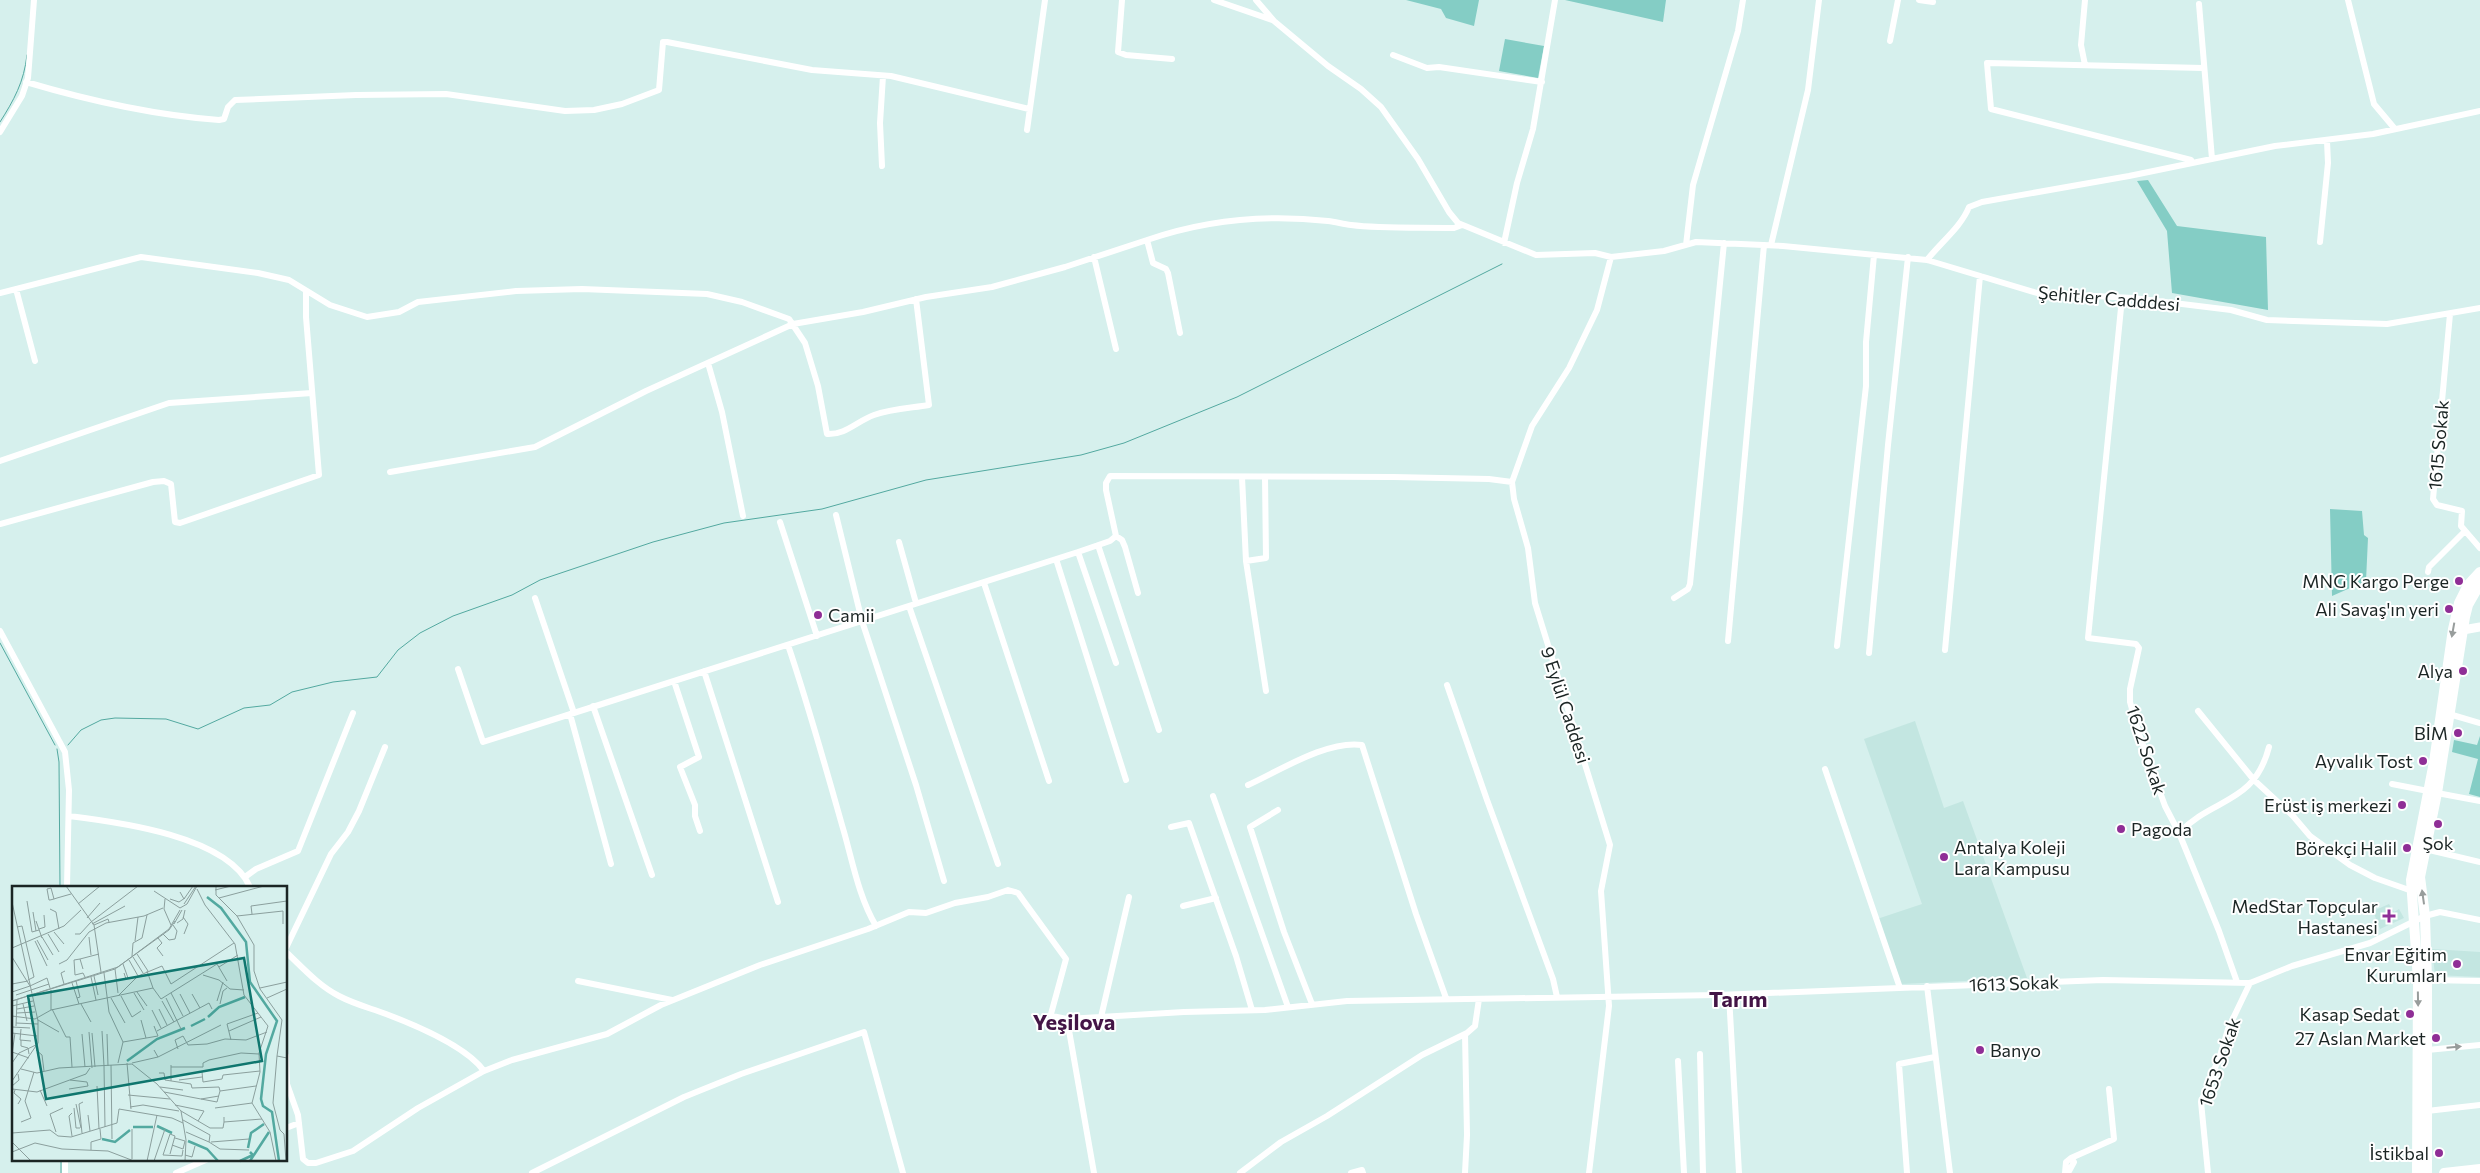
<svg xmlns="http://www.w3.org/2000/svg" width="2480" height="1173" font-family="Commissioner,sans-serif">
	<rect width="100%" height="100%" fill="#d6f0ed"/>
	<path fill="#c3e6e1" d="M1915,721L1944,808L1963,801L2027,978L1901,984L1877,919L1922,904L1864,739Z
		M2389,904L2394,912L2399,909L2404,918L2380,929L2373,911Z
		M2432,949L2480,952V977L2435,975Z"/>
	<path fill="#84cdc5" d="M1406,0H1479L1474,26L1446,18L1441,9Z
		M1565,0H1666L1663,22Z
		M1505,39L1544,46L1538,78L1499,71Z
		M2148,180L2177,226L2266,237L2268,310L2172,293L2167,231L2137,181Z
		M2330,509L2362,511L2364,535L2368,538L2366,581L2332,596Z
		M2480,736V797L2469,794L2478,759L2452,752L2454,740L2477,745Z"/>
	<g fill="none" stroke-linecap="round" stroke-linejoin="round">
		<path stroke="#53a9a0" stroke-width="1" d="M0,122C14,100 24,82 27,55
			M0,643L55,745
			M68,745L81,730L101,720L115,718L166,719L198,729L244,708L270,705L292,692L333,682L377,677L398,650L420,633L453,616L512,595L540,580L653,542L724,523L822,509L926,480L1081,455L1124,443L1237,397L1502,264
			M57,749L59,762L60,887
			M61,1159V1173"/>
		<path stroke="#fff" stroke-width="6" d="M1122,0L1118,52L1126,55L1172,59
			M1214,0L1272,20
			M1256,0L1274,21L1328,66L1361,89L1381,107L1418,159L1449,212L1458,223L1536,255L1595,253L1611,257L1664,251L1696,242L1783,246L1927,260L2037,293L2133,298L2231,310L2267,320L2387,324L2480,308
			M1919,0L1933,2
			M2348,0L2374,104L2395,129
			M2199,4L2212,159
			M1890,41L1898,0
			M1393,55L1427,68L1439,67L1542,82
			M2085,65L2081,45L2085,0
			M26,82C90,101 152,115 219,120L224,119L228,107L235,100L356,95L446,94L565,111L594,110L622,104L659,90L663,42H667L812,70L891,76L1029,109
			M1027,130L1045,0
			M0,132L22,96L28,78L34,0
			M2191,160L1991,109L1987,63L2203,68
			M882,166L880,123L883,76
			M1147,240C1205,220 1266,214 1328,221C1336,222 1343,224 1351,225C1384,229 1420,227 1454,228L1462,225
			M2320,242L2328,163L2327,141
			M1504,243L1517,183L1533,129L1555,0
			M1686,245L1693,185L1738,31L1743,0
			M1771,245L1808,90L1819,0
			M1094,257L1116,349
			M1927,260C1941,242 1961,227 1969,207L1982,202L2129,176L2275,146L2373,134L2480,111
			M16,289L35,361
			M0,293L141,257L258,273L289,280L330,305L367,317L399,312L418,302L516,291L582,289L707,294L742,302L789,319L805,343L818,386L827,434C846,435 857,421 874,415C891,409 911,408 929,405L916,299
			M2122,298L2088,638L2136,644L2139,648L2130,689V702L2139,734L2165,806L2179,833L2219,931L2237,982
			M2450,314L2433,499L2437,505L2462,511L2461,526L2480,548
			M708,363L722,412L743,516
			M0,461L169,403L312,393
			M390,472L535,447L646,391L793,324L863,312L926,297L992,287L1065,267L1147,240L1153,263L1166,269L1168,273L1180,333
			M1242,477L1246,561L1266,691
			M836,515L862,621L916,785L944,881
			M780,522L817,636
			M0,524L153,482L164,481L171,484L175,522L180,523L319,475L306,317V291
			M899,542L916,603
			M1098,545L1159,730
			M1078,552L1116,663
			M1056,559L1126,780
			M1246,561L1266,558L1265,477
			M2428,572L2429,567L2465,531
			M984,583L1049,781
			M1138,593L1125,547L1122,540L1116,536L1106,490V483L1110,476L1393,477L1489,479L1512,482
			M535,598L574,713
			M1674,598L1688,589L1690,584L1724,243
			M909,606L998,864
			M0,631L65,752L69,790L67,887
			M1728,641L1764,245
			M788,645C808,704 825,765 842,825C852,858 858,896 876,926
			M1837,646L1866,386V342L1874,255
			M1945,650L1980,276
			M1869,653L1888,445L1908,257
			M458,669L483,742L1078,552L1110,541L1116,536
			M704,671L778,902
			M674,681L699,757L680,767L695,805V816L700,831
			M1447,685L1487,800L1553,979L1557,997
			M593,706L652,875
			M2198,711L2254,780L2293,816L2310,836L2350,865L2375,878L2412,891
			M570,714L611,864
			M2449,714L2480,723
			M1825,769L1900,988
			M2392,784L2428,791
			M1248,785C1279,771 1327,740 1362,745L1416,914L1446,998
			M2437,793L2480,801
			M1213,796L1288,1007
			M1278,810L1250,827L1284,932L1312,1004
			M69,816C118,822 228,836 250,887
			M1171,827L1189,823L1236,956L1252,1010
			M2179,833C2213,797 2254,805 2269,747
			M2425,849L2480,862
			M245,877L256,869L298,851L353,713
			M1183,906L1216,898
			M286,948L331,854L348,832L359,811L385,747
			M286,952C303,968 319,986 339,996C354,1004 370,1008 386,1014C415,1025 466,1046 484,1071
			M2427,980L2480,981
			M578,981L672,1000
			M1927,986L1950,1173
			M1729,995L1739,1173
			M1101,1017L1129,897
			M1465,1034L1467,1135L1465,1173
			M2427,1050L2480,1045
			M1700,1054L1703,1173
			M286,1056L287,1084L298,1115L303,1159L308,1163H316L353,1151L418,1108L484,1071L512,1060L607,1034L661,1005L760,965L868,929L909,912L926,913L955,903L988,897L1008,890L1018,893L1023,900L1066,959L1051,1014L1052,1016L1067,1019
			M1678,1061L1684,1173
			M2427,1111L2480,1105
			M286,1128L299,1123
			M2071,1158L2114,1139L2109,1089
			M65,1173V1159
			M176,1173L208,1159
			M532,1173L684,1097L741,1074L864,1032L903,1173
			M1094,1173L1067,1019L1184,1012L1265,1010L1347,1001L1718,995L2103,980L2250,983L2292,966L2370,943L2425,916L2440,912L2480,920
			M1240,1173L1281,1142L1327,1116L1422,1055L1467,1033L1475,1026L1479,999
			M1351,1173L1362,1170L1363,1173
			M1589,1173L1609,1006L1601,891L1610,845L1535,603L1528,548L1514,499L1512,482L1532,426L1569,368L1597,310L1611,257
			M1907,1173L1899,1064L1935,1057
			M2065,1173L2066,1162L2071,1158L2074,1162L2068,1173
			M2208,1173L2201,1102L2221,1053L2228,1029L2250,983"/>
		<path stroke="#fff" stroke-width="9" d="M2463,630L2480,627"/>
		<path stroke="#fff" stroke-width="10" d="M2417,1173L2418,980L2411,880L2434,762L2453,629L2459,603L2468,585L2480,572
			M2427,1173V980L2425,916L2420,877L2437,793L2465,617L2468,605L2480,584
			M2444,1173L2480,1169"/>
	</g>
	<defs><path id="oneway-solid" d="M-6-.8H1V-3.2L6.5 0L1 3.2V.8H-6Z" transform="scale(1.25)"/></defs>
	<g fill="#989d9c">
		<use href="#oneway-solid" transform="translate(2453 630) rotate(100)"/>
		<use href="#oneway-solid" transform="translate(2423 897) rotate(-98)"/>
		<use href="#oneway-solid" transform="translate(2418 999) rotate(89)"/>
		<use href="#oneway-solid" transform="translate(2454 1047) rotate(-5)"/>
	</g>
	<g fill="#8f2e96" stroke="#fff" stroke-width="2">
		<circle cx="2459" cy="581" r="5"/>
		<circle cx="2449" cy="609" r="5"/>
		<circle cx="818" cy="615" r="5"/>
		<circle cx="2463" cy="671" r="5"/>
		<circle cx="2458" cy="733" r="5"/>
		<circle cx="2423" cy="761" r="5"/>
		<circle cx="2402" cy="805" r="5"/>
		<circle cx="2438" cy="824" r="5"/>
		<circle cx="2121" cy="829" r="5"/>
		<circle cx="2407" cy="848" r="5"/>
		<circle cx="1944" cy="857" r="5"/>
		<path d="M2386.5 908.5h5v5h5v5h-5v5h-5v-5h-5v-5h5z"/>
		<circle cx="2457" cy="964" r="5"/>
		<circle cx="2410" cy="1014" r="5"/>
		<circle cx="2436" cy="1038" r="5"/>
		<circle cx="1980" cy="1050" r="5"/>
		<circle cx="2439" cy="1153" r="5"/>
	</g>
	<g text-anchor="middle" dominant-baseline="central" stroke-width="4" stroke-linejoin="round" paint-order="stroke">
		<g font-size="18" fill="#1b2524" stroke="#fff">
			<text transform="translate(2109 298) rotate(5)">Şehitler Cadddesi</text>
			<text transform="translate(2438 445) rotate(-85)">1615 Sokak</text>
			<text transform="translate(1566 705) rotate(72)">9 Eylül Caddesi</text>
			<text transform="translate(2147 750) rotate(72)">1622 Sokak</text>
			<text transform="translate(2014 983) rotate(-2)">1613 Sokak</text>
			<text transform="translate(2219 1062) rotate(-71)">1653 Sokak</text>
		</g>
		<g font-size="18" fill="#1b2524" stroke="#fff" text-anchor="end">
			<text x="2449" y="581">MNG Kargo Perge</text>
			<text x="2439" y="609">Ali Savaş'ın yeri</text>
			<text x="828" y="615" text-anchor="start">Camii</text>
			<text x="2453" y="671">Alya</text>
			<text x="2448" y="733">BİM</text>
			<text x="2413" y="761">Ayvalık Tost</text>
			<text x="2392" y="805">Erüst iş merkezi</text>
			<text x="2131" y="829" text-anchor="start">Pagoda</text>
			<text x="2438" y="843" text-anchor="middle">Şok</text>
			<text x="1954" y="847" text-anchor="start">Antalya Koleji<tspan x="1954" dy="21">Lara Kampusu</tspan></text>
			<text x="2397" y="848">Börekçi Halil</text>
			<text x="2378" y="906">MedStar Topçular<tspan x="2378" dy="21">Hastanesi</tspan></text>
			<text x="2447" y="954">Envar Eğitim<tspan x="2447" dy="21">Kurumları</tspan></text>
			<text x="2400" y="1014">Kasap Sedat</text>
			<text x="2426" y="1038">27 Aslan Market</text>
			<text x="1990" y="1050" text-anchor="start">Banyo</text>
			<text x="2429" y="1153">İstikbal</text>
		</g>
		<g font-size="22" font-weight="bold" fill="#431546" stroke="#fff">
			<text x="1738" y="998">Tarım</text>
			<text x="1074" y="1021">Yeşilova</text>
		</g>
	</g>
	<g transform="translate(12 886)">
		<rect width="275" height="275" fill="#d6f0ed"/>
		<path fill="none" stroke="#53a9a0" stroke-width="2.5" d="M195,11L209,22L234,56L238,96L265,135L254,168L249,213L251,220L260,226L267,275M196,131L207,121L233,111M179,140L193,133M115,175L145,153L173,142M145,240L160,247M121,241H141M90,253L103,256L118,244M176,255L195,263L206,275M236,262L239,247L252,238M228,275L241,269L238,266M238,275L257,246"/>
		<path fill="none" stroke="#8b9f9d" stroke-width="1" d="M54,0L82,39L89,86M204,0V9L225,30L242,59V85L248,103L270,134L265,170L275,172M185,3L193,19L223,58L232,109L256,140L247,167L248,186L240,217L258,246L264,275M203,4L219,0M142,5L168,22L175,18L185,0M168,6L172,13L181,0M207,12L252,0M42,13L39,2L35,3L37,14H38L42,13L45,12L59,8M153,13L152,23L159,39M158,13L167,16L173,12M15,15L20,46L27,44M0,16L26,135V157L0,195M66,18L88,0M172,18L184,0M38,23L44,26L47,43M21,26L24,45M240,28L239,20L275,15M225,30L271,25V38M171,31L176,38L172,48M75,32L88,17M24,35L30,52M79,36L126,0M165,37L171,33L173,24M80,38L113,20M162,38L170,24M82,39L96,33L97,36M5,41L10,40L22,91L16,94M27,43L33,41L32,29M42,46L52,58M36,48L47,66M63,48H68L79,36M151,48L157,54L163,53L165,45L161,39M30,51L41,69M77,51L79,69M146,52L150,57L145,62L151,70M25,54L36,74M23,55L35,80M123,55L126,31M0,62L52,40L69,24M125,68L136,85M120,70L121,57L130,52L135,29M0,71L18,100L0,106M121,71L131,87M68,73L87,68M117,74L126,90M47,78L55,74L77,46L94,37L132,30L151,22M111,78L116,92L114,93L112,87M207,81L226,69M71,83L68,73L62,74L63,89L71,87L73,91M103,83L106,107M92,87L97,126L111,156L106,177M191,89L207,94L218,103L232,104M82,90L86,109M79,91L84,114M64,95L68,111L65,112M60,97L67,118M0,98L16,95M52,98L49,87L53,85M18,100L35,92L38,102M141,102L149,113L205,78L215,95M248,102L275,96M19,104L37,98M125,106L135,120M122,107L132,124M159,107L171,130M168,108L178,127M180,108L188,122M4,109L19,104M106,110L126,90L150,80L159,98L222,57M109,110L120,131L129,125M99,112L113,137M154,112L169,143M255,112L275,103M0,115L103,83L157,44L163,35M0,115L106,81L157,43L168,24M150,115L162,136M205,115L211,96M11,118L15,135M69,118L79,136M208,118L211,105L215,102M0,120L21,115M5,123L22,120M40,123L54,151H58L60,181M147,123L155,139M39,124V104M140,124L149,142M5,127L23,126M0,130L23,133L39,124L141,102L135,85M26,134L47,146M129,134L134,152M4,137L26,138M4,140L5,114M0,141L18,142M9,143L8,154L19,155M90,145L92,180M145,145L197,117L200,123M217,145L249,131M77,146L80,182M0,147L25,150M80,147L83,181M70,148L73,181M95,148L96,180M9,154V160L16,162L17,168M219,154L215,138L246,127M111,156L146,150L142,140M176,159L195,158L213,153L234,154L255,146M166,163L163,154L171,150L176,159M24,164L30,169L32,185M142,164L146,171L209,139M0,166L17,172M0,168L3,147M265,170L261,217L268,244L272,248L274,275M0,177L7,167L26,158M115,177L119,223M120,177L146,171M99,179L100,253M159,179V195M92,180L93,241M159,181H191V177L197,174L229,167L247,168M9,183L25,187L47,182L120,178L145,198L169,225L174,254L173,275M190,186L191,196L210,193L211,189L248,185M147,187H152L153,194L179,198L180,202L207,201L208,205L244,200M167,194L190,191M0,200L7,194L6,188M85,200L87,243M148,201L171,204M0,203L25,206L74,188L78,182M57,203L76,200L75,196L58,194M3,204L2,207L9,213L6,218M28,204L35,220M152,206L189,213M116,209L158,213M207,210L189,213L205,216L208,205M64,218L69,242M163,219L192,225L186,235M118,221L131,219L167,225M62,222L64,242H68M203,222L240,217M169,225L198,242H211L212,236M60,227L57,230L60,250M76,229L78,245M212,231V236L250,233M171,234L198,249L197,256L208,263L237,264M9,236L19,232L13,215L22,186M44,246L38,228L51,222M174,246L197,256M0,247L38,244L46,250L59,251L105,237L107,223L160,232L171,237M70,247L67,218L71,216M0,256L19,275M199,256L237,253M160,259L171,263L173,255L163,252M79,264V256L89,253L88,243M0,266L23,257L50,263L96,265L122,275M158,268L163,250L158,248L151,269L170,270L171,264M173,269L180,271L183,260M120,273V243M135,275L145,229M142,275L153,243"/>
		<path fill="#0f766e" fill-opacity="0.15" stroke="#0f766e" stroke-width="2.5" d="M232,72L250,175L34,213L16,110Z"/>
		<rect width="275" height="275" fill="none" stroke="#1b2524" stroke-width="2.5"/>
	</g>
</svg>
